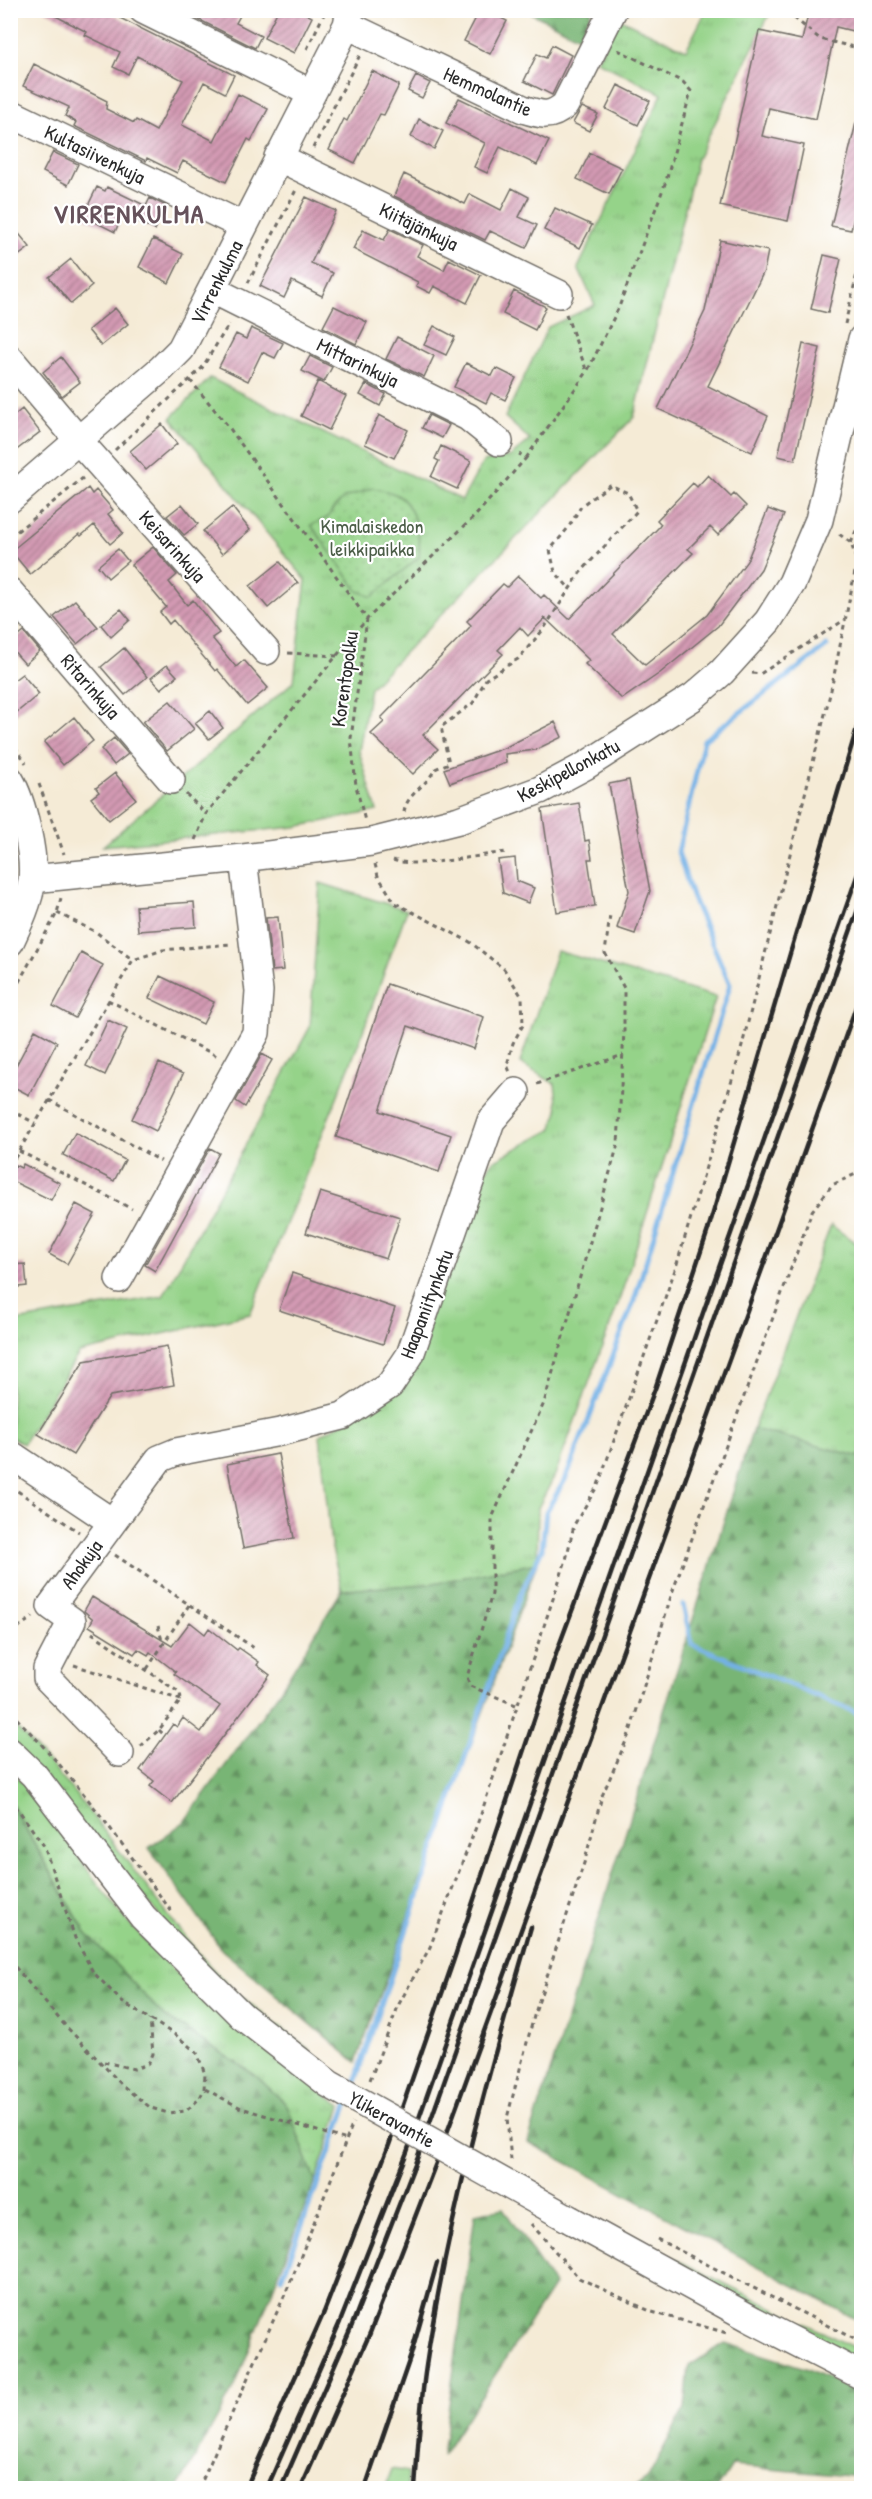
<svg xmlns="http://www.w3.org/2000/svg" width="872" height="2499" font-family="'Patrick Hand',sans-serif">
	<defs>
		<pattern id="grass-tufts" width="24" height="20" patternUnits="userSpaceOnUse" patternTransform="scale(1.5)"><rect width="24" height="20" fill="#95d389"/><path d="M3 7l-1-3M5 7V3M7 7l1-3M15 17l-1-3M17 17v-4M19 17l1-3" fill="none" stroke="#81b576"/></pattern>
		<pattern id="forest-firs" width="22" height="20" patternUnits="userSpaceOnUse" patternTransform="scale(1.5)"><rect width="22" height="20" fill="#78b575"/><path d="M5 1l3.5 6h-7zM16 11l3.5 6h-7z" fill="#639360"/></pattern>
		<pattern id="park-dots" width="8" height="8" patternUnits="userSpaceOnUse" patternTransform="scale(1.5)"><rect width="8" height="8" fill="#95d389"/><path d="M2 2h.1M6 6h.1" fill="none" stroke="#81b576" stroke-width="1.8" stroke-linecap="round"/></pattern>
		<pattern id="building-hatch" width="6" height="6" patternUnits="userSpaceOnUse" patternTransform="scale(1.5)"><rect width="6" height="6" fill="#d39ab3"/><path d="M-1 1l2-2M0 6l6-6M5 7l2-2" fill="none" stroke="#ab7e92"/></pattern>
	</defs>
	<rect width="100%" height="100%" fill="#fff"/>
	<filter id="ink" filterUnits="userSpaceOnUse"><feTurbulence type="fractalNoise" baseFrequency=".0167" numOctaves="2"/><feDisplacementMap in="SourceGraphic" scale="12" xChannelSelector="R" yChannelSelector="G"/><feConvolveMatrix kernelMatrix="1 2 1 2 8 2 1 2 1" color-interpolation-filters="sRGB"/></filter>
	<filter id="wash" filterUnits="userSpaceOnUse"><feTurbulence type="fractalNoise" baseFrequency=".008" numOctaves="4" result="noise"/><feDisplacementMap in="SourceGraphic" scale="24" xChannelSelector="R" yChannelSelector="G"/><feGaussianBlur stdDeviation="1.35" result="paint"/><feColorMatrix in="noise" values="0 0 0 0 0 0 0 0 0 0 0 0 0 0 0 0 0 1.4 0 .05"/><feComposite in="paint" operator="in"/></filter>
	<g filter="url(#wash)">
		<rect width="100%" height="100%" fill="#f5ebd6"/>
		<path fill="url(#grass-tufts)" stroke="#607f5a" stroke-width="1.5" d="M706,11H771L697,159L634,417L370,688L359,751L377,811L295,827L103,846L294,681L306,580L171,418L210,378L462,500L483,462L511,456L530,440L505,417L548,327L595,305L578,268L662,94L597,61L618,18L686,50Z
			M320,883L407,910L358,1045L250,1314L79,1353L23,1444L11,1437V1322L163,1296L310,1027Z
			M557,951L716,997L619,1301L555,1475L538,1508L537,1563L429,1584L342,1590L331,1544L320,1435L392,1395L482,1176L493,1161L551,1130L558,1111L555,1084L520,1063Z
			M831,1225L861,1247V1294L858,1307L862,1310L861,1457L753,1429Z
			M10,1722C86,1795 139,1885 208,1964C237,1996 275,2023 310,2050L306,2052L211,1976L11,1742Z
			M10,1771L30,1790C63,1834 95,1884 131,1925C193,1995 265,2052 341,2106L315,2181L287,2105L255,2075L164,2016L86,1933L11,1802Z
			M645,2244L861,2351V2369L644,2245Z
			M392,2469L408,2472L407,2488H385Z"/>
		<path fill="url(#forest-firs)" stroke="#527050" stroke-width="1.5" d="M527,11L592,10V11L579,37Z
			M753,1429L861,1457V2322L528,2142Z
			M537,1563L356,2062L222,1950L149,1848L184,1822L280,1691L342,1590L429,1584Z
			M10,1802L86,1933L164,2016L255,2075L287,2105L315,2181L235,2386L178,2488H11Z
			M503,2208L554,2285L442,2456L475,2214Z
			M725,2343L805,2368L861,2393V2477L732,2466L718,2488H634L647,2479L685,2408L689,2366Z"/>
		<path fill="url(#park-dots)" stroke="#607f5a" stroke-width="1.5" d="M373,488C380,490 390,491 397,495C415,505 421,539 419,557L372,597L358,591L311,525L327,518L333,509L344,498Z"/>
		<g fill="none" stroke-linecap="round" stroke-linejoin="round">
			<path stroke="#73b1e6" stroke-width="5" d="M683,1605L692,1644L862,1715
				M353,2088L520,1595L542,1549L546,1512L566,1478L634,1301L730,985L692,896L678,852L704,740L827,646
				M282,2278L348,2103"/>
		</g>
		<g id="blocks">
			<path fill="url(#building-hatch)" d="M44,10H104L234,75L225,93L204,82L182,125L214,141L238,94L268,109L251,141L248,139L226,182L183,161L177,173L147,158L146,161L74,126L76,122L65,116L69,107L23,86L34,64L107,101L106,109L134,123L136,120L156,131L183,80L137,56L128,74L113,67L120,52L85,35L87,32Z
				M180,10H243L236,23L261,36L255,48Z
				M278,10H299L312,17L294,53L264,38Z
				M480,10H485L507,21L490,54L464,41Z
				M809,10H861V33L836,27L816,119L769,108L762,136L804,145L788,221L720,206L759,31L802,40Z
				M552,45L571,55L552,95L524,81L537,54L546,58Z
				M372,71L399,85L384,115L380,114L355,163L329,150L344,119L347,121Z
				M416,76L430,83L422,98L408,91Z
				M618,85L650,101L638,125L606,109Z
				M459,98L549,141L537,165L500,147L487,173L474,167L485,143L446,123Z
				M582,107L598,114L589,131L573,123Z
				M419,119L443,131L434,149L411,137Z
				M856,123L861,124V188L851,230L831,226Z
				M53,152L78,164L68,185L43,172Z
				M590,153L622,168L609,194L577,179Z
				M404,174L465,204L470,194L501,210L512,188L529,197L519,217L537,225L526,248L490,231L485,240L394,196Z
				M97,187L105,191L107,187L146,206L150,198L166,206L155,230L123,214L115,232L83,216Z
				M306,197L336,211L311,263L333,273L322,296L292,281L284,298L260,286Z
				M555,208L592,225L580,248L544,230Z
				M10,223L30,247L10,262Z
				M390,229L423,245L417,256L444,270L449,259L481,275L467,303L434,286L430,293L416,286L418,282L353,249L363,230L384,240Z
				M153,239L183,254L169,283L139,267Z
				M720,240L768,251L764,271L708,386L768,416L752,452L658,409L705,311Z
				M824,255L841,259L828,313L811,309Z
				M71,259L92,286L71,304L49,277Z
				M514,291L546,307L535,330L503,314Z
				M334,306L367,322L356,344L323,327Z
				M115,308L128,324L101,346L88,330Z
				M434,326L455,337L446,355L424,345Z
				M251,328L283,343L275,358L262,352L248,381L219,367L236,334L246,339Z
				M397,337L434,356L424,377L386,359Z
				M803,344L820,348L795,460L778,456Z
				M310,356L332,367L324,382L302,371Z
				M61,357L80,382L62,396L43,372Z
				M466,363L492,376L496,368L516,378L505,400L491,393L486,403L454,387Z
				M318,381L346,396L329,430L301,416Z
				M366,384L386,394L380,406L360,395Z
				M22,409L40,432L10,455V419Z
				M379,415L408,430L394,458L365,444Z
				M429,415L449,425L442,438L422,428Z
				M162,424L177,444L146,470L130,451Z
				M441,446L471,461L457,489L431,477L439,461L435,459Z
				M708,475L731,497L734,494L746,506L718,535L710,527L688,549L693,553L613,634L645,665L707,615L747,561L768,509L784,515L761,569L718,626L660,673L622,699L585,664L589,660L545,618L528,636L520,627L498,650L503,654L423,735L438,749L413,774L371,734L384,722L381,718L469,628L471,625L467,621L503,584L507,587L518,576L541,598L544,595L569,619L659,527L661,524L657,520L693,483L697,487Z
				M88,488L92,494L96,490L113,510L108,514L123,533L110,544L94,525L81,536L79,534L30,574L11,551Z
				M182,504L198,524L184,535L167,516Z
				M232,507L250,530L222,554L203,531Z
				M153,547L177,575L169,582L187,605L193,600L219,633L212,638L236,667L244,660L268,688L247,705L217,669L215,671L173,620L169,624L160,612L166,607L131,565Z
				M118,549L128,561L108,578L98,566Z
				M280,562L298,583L268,608L250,586Z
				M75,600L98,627L77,644L54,617Z
				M121,609L130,620L111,637L101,625Z
				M24,632L40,651L25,664L10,647V643Z
				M124,648L147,677L125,695L101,667Z
				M167,665L177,676L161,689L151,678Z
				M22,674L39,694L10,718V683Z
				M170,701L194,729L167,751L143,722Z
				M210,711L223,728L209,739L195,723Z
				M74,717L93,741L63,765L44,742Z
				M555,722L562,737L535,750L505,754L506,763L450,783L444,769L504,748Z
				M114,738L128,754L114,765L101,749Z
				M115,773L136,799L109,820L91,798L99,792L96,788Z
				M629,780L650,891L635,934L617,928L629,891L609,784Z
				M579,803L585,841L589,840L592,859H588L595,906L557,912L542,809Z
				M515,858L517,881L534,888L528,903L503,893L498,860Z
				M194,902L196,927L138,931L136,906Z
				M278,917L283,970L272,971L266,918Z
				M81,953L103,965L75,1018L53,1006Z
				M160,976L214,1002L203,1024L149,998Z
				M387,984L484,1017L474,1049L408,1026L380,1111L451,1135L439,1172L336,1137Z
				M108,1020L127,1029L105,1075L86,1066Z
				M35,1030L57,1042L29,1095L10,1085V1077Z
				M262,1054L272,1060L245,1107L236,1101Z
				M159,1063L183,1074L156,1131L132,1119Z
				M75,1133L125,1160L114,1181L63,1155Z
				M210,1148L219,1153L155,1271L145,1265Z
				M23,1164L60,1183L51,1200L10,1180V1173L15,1165L21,1168Z
				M320,1192L400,1217L386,1259L306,1233Z
				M76,1204L95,1214L67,1264L49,1254Z
				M25,1264L27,1286L10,1288V1265Z
				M292,1273L395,1308L383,1344L279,1310Z
				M167,1346L174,1385L110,1396L73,1455L38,1434L84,1361Z
				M278,1454L294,1538L243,1548L227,1464Z
				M92,1597L172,1646L190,1622L205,1634L209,1628L237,1650L239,1648L259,1662L257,1665L270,1675L172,1803L150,1786L154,1781L140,1770L173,1724L177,1727L183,1718L201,1732L220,1706L174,1674L176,1672L150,1652L148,1655L138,1649L134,1654L89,1626L93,1619L84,1611Z"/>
		</g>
	</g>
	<g filter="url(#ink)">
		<use href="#blocks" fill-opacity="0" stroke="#726e67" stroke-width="1.5"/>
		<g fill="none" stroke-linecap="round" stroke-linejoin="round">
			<g stroke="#726e67" stroke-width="30">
				<path id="minor" d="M143,10L311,93
					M347,25L523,109C541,115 551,118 565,105L613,10
					M10,113L243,226
					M278,157L559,294
					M213,290L468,417L499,442
					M10,359L79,441L266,651
					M10,499L161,369L181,349L347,25L350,10
					M10,592L171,780
					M10,780C23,802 35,856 32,880C29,902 19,923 10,942
					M32,879L243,858L371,842L459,820L540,790L585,766L693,697L722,672L768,621L792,583L819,520L862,339
					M119,1279L256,1033L259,991L243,858
					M10,1454L112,1522
					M10,1752L34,1775L143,1917L242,2016
					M120,1753L47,1678V1669L72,1621L51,1606L159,1459L176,1452L280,1432L343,1416L390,1385L410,1355L491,1121L516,1092
					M571,2220L753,2320L862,2376"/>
			</g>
			<path stroke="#726e67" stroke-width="3" stroke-dasharray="4.5 4.5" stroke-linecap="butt" d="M787,12L820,39L862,49
				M307,49L325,12
				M313,148L360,55
				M248,283L296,190
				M566,314L587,372
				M845,324L862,253
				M190,380L228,426L367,619L351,738L356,786L365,821
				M115,450L202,368L229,324
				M526,458L587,372L619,307L666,181L691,91L683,82L618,50
				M10,537L83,478
				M851,543L862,516
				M288,653L337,656
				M752,673L760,674L846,619
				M10,739L26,763
				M39,784L64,854
				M186,794L206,814
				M404,812C407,793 426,787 435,769L449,763L441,727L473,703L486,679L518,659L543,630L580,573L637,511L628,493L610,485L582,505L568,528L550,550L555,572L570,589
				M195,840L206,814L367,619L476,515L526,458L519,454
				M393,860C417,869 479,855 506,852
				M375,864L378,876L395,903L470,942L504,969L522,997L523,1025L513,1043L507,1065L510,1072
				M57,913L96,932L133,960
				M10,998L57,913L61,898
				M108,1000L219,1057
				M537,1084L623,1055
				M49,1100L161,1161
				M10,1110L35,1123
				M19,1151L132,1209
				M10,1166L133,960L163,950L231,944
				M10,1486L79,1532
				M115,1555L257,1650
				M158,1626L163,1644
				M10,1633L33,1617
				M92,1633L180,1693L181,1700L159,1730L140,1747
				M74,1665L181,1700
				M147,1669L189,1605
				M516,1705L470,1686L467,1677L492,1594V1518L544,1403L618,1144L624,1031V988L605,953L610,915
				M10,1712C72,1772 121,1843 172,1912
				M159,1730L164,1735
				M10,1798L44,1846L75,1938L93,1972L122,2002L177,2036L197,2053L205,2074L204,2089L200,2098L186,2111L168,2113L151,2108L124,2087L61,2021L10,1961
				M104,2062L134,2069L148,2064L153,2054L150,2019
				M370,2080L399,2004L430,1947L481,1814L566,1560L574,1525L598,1485L676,1267L741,1050L831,690L857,562L851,543L839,534
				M205,2089L241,2108L347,2140
				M511,2160L507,2118L534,2016L585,1860L602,1796L630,1732L672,1593L812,1211L832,1185L862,1171
				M531,2224L579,2278L652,2312L727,2333
				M657,2239L862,2343
				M199,2488L293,2276L353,2123"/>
			<use href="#minor" stroke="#fff" stroke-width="27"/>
			<path stroke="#2b2b2b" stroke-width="4.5" d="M246,2488L324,2312L389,2145L453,1962L557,1651L656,1386L708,1230L862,711
				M267,2488L340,2322L407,2152L862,862
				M281,2488L352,2325L418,2156L862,898
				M301,2488L370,2333L436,2163L765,1261L862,990
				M365,2488L411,2355L437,2263
				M415,2488C418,2448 420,2406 426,2366C448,2217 489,2071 531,1927"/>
			<g stroke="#726e67" stroke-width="30" stroke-linecap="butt">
				<path id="minor-bridge" d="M242,2016L329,2084L571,2220"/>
			</g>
			<use href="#minor-bridge" stroke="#fff" stroke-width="27"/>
		</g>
	</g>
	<g text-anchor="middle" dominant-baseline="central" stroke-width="4.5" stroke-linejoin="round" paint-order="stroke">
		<g font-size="20" fill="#2b2b2b" stroke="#fff">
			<text transform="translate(488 91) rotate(24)">Hemmolantie</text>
			<text transform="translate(95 154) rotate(26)">Kultasiivenkuja</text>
			<text transform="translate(419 226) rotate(26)">Kiitäjänkuja</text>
			<text transform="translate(216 282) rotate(-63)">Virrenkulma</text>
			<text transform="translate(358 362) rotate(26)">Mittarinkuja</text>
			<text transform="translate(173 546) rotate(48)">Keisarinkuja</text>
			<text transform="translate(344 679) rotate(-82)">Korentopolku</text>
			<text transform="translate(91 686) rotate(49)">Ritarinkuja</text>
			<text transform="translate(568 770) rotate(-28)">Keskipellonkatu</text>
			<text transform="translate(426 1304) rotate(-69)">Haapaniitynkatu</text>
			<text transform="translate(81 1564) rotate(-54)">Ahokuja</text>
			<text transform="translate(392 2119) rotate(29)">Ylikeravantie</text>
		</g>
		<g font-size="20" fill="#4b5d47" stroke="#fff">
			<text x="372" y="525">Kimalaiskedon<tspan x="372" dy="23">leikkipaikka</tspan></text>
		</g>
		<g font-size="26" font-weight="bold" letter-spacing="1.5" fill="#66525b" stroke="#fff">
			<text x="129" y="213">VIRRENKULMA</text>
		</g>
	</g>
	<rect width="872" height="2499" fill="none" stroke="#fff" stroke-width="36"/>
</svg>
